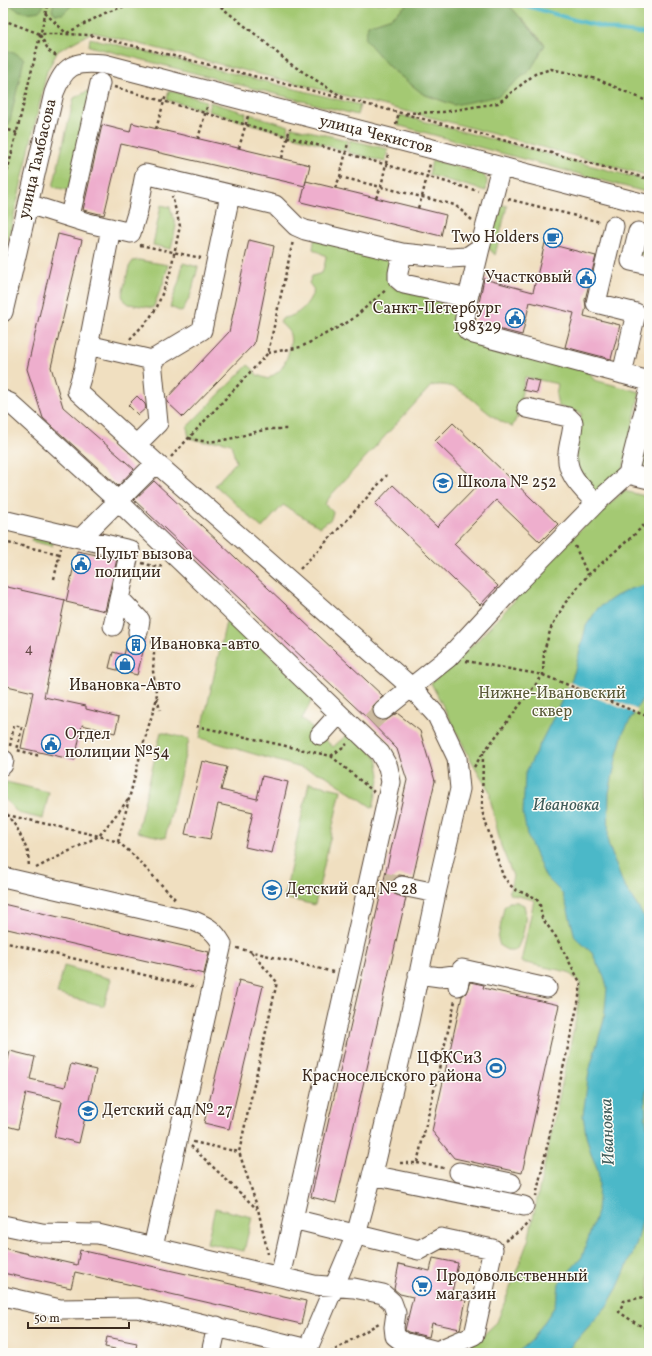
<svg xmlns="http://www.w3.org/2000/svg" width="652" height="1356" font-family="Vollkorn,serif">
	<rect width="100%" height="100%" fill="#fdfcf7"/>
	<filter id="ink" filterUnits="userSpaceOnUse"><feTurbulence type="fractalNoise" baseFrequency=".025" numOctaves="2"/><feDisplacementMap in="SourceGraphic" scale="8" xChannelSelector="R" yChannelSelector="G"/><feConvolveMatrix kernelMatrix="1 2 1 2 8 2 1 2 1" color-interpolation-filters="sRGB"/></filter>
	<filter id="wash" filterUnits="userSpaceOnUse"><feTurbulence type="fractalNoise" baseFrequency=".012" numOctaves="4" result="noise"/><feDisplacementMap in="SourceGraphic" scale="16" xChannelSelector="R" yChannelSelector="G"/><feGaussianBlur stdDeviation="0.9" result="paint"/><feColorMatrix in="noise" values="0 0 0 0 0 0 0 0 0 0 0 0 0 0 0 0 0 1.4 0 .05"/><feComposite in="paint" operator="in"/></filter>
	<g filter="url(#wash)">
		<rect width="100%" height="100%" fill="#f0dfc0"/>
		<path fill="#a4c973" stroke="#707a48" d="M3,3H409L392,17L368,25L388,66L423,94L454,105L545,44L507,3H649V176L449,122L92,32L58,51L47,71L3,264Z
			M90,38L360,105L357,115L89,46Z
			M169,90L206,101L204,110L167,100Z
			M88,91L94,92L72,191L53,187L74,98Z
			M210,102L246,113L244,122L208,111Z
			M249,114L289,126L287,134L248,123Z
			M400,115L649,181V193L397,125Z
			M292,127L347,140L345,151L290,135Z
			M350,140L388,149L385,162L347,152Z
			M432,160L483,174L487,180L486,191L429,175Z
			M495,203L507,206L495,255L485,244Z
			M161,205L170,207L176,226L171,249L153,245Z
			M643,234L649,236V256L638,254Z
			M315,236L392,255L389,283L394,288L436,299L455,316L456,327L453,332L588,370L594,380L640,392L622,475L600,497C590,488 579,474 574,462C571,453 579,423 582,413L558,406L556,395L558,384L525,377L521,397L522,407L512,427C504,423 496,419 490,414C471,400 457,380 431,386L331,495L325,504L333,512L331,519L320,527L283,505L262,528L215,485L236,462L231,444L221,441L205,442L189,438L187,427L248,365L253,369L257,375L268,379C271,376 276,374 279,371C286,365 294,341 289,332C287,329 283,326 280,322L283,318C299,316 308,305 314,290L309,283L312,276L322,273L325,263L326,256L313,249Z
			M139,260L168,265L164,281L153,308L129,304L124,300L122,295L129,267L133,261Z
			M183,263L198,267L191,294L182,312L170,307L179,281Z
			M648,447H649V468C639,464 640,453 648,447Z
			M624,491L649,497V1353H454L476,1342L497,1322L528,1241L577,1014L580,983L568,972L521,962L534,900L509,894L513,876L501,846L490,798V792L471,760L431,683L478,640L580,530Z
			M37,534L55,535L52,546L31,541L32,538Z
			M233,620L314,696L302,719L333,747L350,732L377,757L380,775L373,808L325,775L200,738L226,622Z
			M161,732L189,739L165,838L137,832Z
			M6,782L49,792L43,819L18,813L3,797Z
			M309,783L341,790L315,905L284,898Z
			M509,902H517L524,905C528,917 523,940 516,950H507L500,946L498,939L504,907Z
			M64,966L111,979L104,1006L57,994Z
			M215,1208L252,1217L244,1251L207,1243Z"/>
		<path fill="#83ad65" stroke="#5f6c42" d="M8,3H44L43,7L39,11C26,14 18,12 8,3Z
			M54,3H74L63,14H55L52,10Z
			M409,3H507L545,45L531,69L499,96L454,105L423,94L388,66L365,39L368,25L392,17Z
			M3,50L14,52L24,59L9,125L3,123Z"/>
		<path fill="#4cb8c8" stroke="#447173" d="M649,584V690L641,701L623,733L617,755L609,793L608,843L623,884L645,918L649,932V1076L645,1098L646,1121L649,1136V1192L637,1243L618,1287L607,1306L565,1353H517L532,1340L553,1309L558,1294L559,1283L582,1257L597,1212L599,1185L598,1170L591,1154L586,1135L583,1115L589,1071L604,1020L607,988L605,979L592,953L575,937L568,910L562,893L545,876L527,835L523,813L525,774L569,686L575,670L586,626L598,608L616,596L630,589Z"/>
		<path fill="#f0dfc0" d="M569,682L638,710L636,714L567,686Z"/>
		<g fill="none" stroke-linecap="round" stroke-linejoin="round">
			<path stroke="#4cb8c8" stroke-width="4" d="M517,3L575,20L618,31L649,34"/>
		</g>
		<g id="blocks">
			<path fill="#eeaecd" d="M132,123L310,165L305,185L306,181L446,215L441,236L301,202L305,186L121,144L104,215L83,210L102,125L130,132Z
				M58,234L82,240L51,367L63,407L134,469L118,486L43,418L27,369Z
				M249,240L274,246L254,344L183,417L167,402V398L229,332Z
				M545,243L596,256L585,300L586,307L584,316L620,325L611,359L565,347L574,313L530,302L522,335L478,324L475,322L484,279L533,292Z
				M526,378L540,381L537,393L523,390Z
				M137,396L145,404L146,408L138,415L128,405Z
				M453,423L558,524L540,542L496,500L454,544L498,586L480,605L375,504L393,485L437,527L479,484L435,441Z
				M154,481L383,696L373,706L372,712L375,717L379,720L385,721L397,713L420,731L435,781L413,877L399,875L394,878L391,883V889L394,894L406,898L336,1203L311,1197L407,780L397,749L366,717L134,500Z
				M77,551L117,559L105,611L66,602Z
				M3,586L65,600L44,697L86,706V709L119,717L115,733L82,725L75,760L21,748L33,692L3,685Z
				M128,637L131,641L137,643L141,642L146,640L137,675L109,668L113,652L124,655Z
				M202,761L227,767L221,790L257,799L262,776L288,782L272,853L245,847L253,812L218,804L210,839L185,834Z
				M3,904L209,952L204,974L3,928Z
				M239,980L263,986L229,1129L204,1123Z
				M470,982L484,985L483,988L559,1005L522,1173L454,1158L432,1131L462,996L466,993Z
				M10,1051L35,1057L30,1079L65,1087L71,1064L96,1070L79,1143L54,1137L62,1101L26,1093L18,1129L3,1125V1080Z
				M3,1248L77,1265L80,1250L306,1301L301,1324L75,1272L71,1288L3,1273Z
				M433,1258L458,1263L451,1297L466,1300L460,1329L432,1323L429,1337L408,1332L405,1330L413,1297L400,1294L394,1289L399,1264L430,1271Z
				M107,1337L137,1343L135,1353L105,1347Z"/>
		</g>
	</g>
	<g filter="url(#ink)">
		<use href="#blocks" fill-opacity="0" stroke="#564536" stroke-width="1"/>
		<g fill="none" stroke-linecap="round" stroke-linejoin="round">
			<path stroke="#ccbba0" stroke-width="19" stroke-dasharray="19 10" stroke-linecap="butt" d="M371,722L383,710
				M384,882L402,886"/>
			<g stroke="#564536" stroke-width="21">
				<path id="minor" d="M28,204L88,223L131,233L138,210L145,174L275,205L296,226L305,230L402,253L450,258L467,257L480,248L501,167
					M70,216L100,83
					M614,226L596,303L636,313L622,374
					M111,228L84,368L77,391L156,463
					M638,232L631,261L649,265
					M402,253L398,273V279L404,284L468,298L480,248
					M468,298L464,324L468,331L474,334L649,381
					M3,312L54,93C65,65 73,61 104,64L649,205
					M88,345L152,360L202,330L230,195
					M3,400L10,403L118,501L380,753L388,767L391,782L280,1277
					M527,408L568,417L573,422C573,433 569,442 568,453C565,474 583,489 596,503
					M136,445L158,423L152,360
					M628,474L649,479
					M3,520L130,550L113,626
					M81,538L156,463L411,687L437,716L457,758L460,789L436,893L409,1021L376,1161L356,1235L306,1353
					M119,598L140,620L138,632
					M383,710L448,658L510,591L596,503L628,474L649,391
					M320,735L339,714
					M3,760H4L3,765
					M3,877L194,921C208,927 214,930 222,944L153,1247
					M402,886L436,893
					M418,974L440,977L461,974
					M458,986L462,969L547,988
					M459,1172L511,1183
					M372,1175L524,1206
					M3,1225L42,1233L98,1234L314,1285L354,1288L383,1294L392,1302L396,1313L394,1327L395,1336L403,1342L437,1351L474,1335L493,1249L441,1238L419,1250L293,1219
					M3,1296L60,1309L137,1308L308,1349
					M211,1353L217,1326"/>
			</g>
			<path stroke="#564536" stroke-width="2.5" stroke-dasharray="3 3" stroke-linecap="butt" d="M216,3L260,38L289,63L344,98
				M45,13L66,33
				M3,20L40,34H66L90,35L401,113L649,179
				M67,33L105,13L134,3
				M40,35L49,51L58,57
				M114,87L478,191
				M406,113L443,112L498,103L535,74L551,69L597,79L649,102
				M396,124L399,112
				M3,128L17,133
				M156,129L166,95
				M198,139L207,107
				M239,148L248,116
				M282,158L290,128
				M340,177L455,205L472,220
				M335,188L340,177L348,143
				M3,189L48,3
				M376,198L381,187L388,154
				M508,199L600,222
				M418,208L422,197L430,164
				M140,245L201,258
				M130,339L149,319L157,307L170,273L180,226L172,196
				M268,353L301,347L350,321L387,289
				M189,438C219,448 241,433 271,429C277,429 283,429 289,429
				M171,457L268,353L293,241
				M3,542L60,554
				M575,546L588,575
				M142,563L156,567L162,566
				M300,569L346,521L387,475
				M54,579L61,548
				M466,661L543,675L649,717
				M157,698L160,710
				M196,726L331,756L374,792
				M10,746L14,725L22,727L17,750L40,756
				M483,753L482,811L503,876L510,885L516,890L536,898L540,905L542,918L556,937L581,984L578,1003L560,1082L550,1133L536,1196
				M331,756L347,744
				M474,767L483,753L543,675L544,651L551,628L565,603L588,575L634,535L649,520
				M3,809L17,828L28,852L29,868
				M7,815L99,836L118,842L130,852L177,901
				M118,842L141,752L157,698L153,671L154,653L152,639
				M36,868L99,836L128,800
				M3,942L196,987
				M237,948L333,972
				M251,952L277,982L239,1152L258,1209L268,1254
				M193,1142L239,1152
				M191,1146L257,1209
				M400,1163H417L455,1001
				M417,1163L444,1168
				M505,1241L521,1230L529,1222
				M649,1296L624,1301L619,1312L637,1324L649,1329
				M330,1353L379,1323"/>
			<use href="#minor" stroke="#fff" stroke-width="19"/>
		</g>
	</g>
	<defs>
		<g id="cafe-ring" transform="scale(1)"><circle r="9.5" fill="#fdfcf7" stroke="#1f6fb2" stroke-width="1.5"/><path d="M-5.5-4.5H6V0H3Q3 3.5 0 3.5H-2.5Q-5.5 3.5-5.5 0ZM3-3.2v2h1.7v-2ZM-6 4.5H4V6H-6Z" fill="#1f6fb2"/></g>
		<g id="civic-ring" transform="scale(1)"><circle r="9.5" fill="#fdfcf7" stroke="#1f6fb2" stroke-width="1.5"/><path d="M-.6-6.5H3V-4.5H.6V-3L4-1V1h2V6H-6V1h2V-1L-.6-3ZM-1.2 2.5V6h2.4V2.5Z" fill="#1f6fb2"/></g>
		<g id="school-ring" transform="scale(1)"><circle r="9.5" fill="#fdfcf7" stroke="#1f6fb2" stroke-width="1.5"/><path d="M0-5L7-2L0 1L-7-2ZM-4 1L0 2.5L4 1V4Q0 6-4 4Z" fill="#1f6fb2"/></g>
		<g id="building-ring" transform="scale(1)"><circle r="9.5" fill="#fdfcf7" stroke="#1f6fb2" stroke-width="1.5"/><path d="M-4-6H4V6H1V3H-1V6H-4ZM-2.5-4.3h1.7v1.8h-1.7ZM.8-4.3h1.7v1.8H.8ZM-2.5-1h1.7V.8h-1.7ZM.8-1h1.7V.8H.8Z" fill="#1f6fb2"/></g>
		<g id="shop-ring" transform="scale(1)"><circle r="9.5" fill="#fdfcf7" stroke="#1f6fb2" stroke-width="1.5"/><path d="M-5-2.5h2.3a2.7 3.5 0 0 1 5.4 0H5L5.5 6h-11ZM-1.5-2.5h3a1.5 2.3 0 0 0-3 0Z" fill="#1f6fb2"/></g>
		<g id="stadium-ring" transform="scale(1)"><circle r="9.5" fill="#fdfcf7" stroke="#1f6fb2" stroke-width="1.5"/><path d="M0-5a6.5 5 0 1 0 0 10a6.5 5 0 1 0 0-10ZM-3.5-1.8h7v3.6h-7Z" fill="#1f6fb2"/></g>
		<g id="supermarket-ring" transform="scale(1)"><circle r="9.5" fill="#fdfcf7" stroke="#1f6fb2" stroke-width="1.5"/><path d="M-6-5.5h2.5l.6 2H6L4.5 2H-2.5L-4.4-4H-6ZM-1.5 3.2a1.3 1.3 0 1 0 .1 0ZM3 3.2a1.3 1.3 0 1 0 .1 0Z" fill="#1f6fb2"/></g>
	</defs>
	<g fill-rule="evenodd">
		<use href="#cafe-ring" x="553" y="238"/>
		<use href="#civic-ring" x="586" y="278"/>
		<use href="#civic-ring" x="515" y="318"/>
		<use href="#school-ring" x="443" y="483"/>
		<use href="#civic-ring" x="81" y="564"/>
		<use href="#building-ring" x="136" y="645"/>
		<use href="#shop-ring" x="125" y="664"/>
		<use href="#civic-ring" x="51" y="744"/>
		<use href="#school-ring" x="272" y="890"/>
		<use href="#stadium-ring" x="496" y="1068"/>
		<use href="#school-ring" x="88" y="1111"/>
		<use href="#supermarket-ring" x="422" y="1286"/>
	</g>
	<g text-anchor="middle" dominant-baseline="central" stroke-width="3" stroke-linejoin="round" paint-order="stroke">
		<g font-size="14" fill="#684b4a">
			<text x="29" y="649">4</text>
		</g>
		<g font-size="16" fill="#3b2a1e" stroke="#fdfcf7">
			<text transform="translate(376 135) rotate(14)">улица Чекистов</text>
			<text transform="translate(38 159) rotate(-77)">улица Тамбасова</text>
		</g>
		<g font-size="16" fill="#3b2a1e" stroke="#fdfcf7" text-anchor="start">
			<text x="539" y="238" text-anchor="end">Two Holders</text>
			<text x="572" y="278" text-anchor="end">Участковый</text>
			<text x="501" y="309" text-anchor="end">Санкт-Петербург<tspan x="501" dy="18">198329</tspan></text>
			<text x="457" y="483">Школа № 252</text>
			<text x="95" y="555">Пульт вызова<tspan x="95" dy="18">полиции</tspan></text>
			<text x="150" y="645">Ивановка-авто</text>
			<text x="125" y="686" text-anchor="middle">Ивановка-Авто</text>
			<text x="65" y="735">Отдел<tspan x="65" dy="18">полиции №54</tspan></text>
			<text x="286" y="890">Детский сад № 28</text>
			<text x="482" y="1059" text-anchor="end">ЦФКСиЗ<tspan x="482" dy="18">Красносельского района</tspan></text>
			<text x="102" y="1111">Детский сад № 27</text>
			<text x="436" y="1277">Продовольственный<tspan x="436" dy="18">магазин</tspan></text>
		</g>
		<g font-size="16" fill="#5a5a38" stroke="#fdfcf7">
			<text x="552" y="694">Нижне-Ивановский<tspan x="552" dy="18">сквер</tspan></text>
		</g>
		<g font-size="17" font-style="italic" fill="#415c5a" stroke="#fdfcf7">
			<text x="566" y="805">Ивановка</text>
			<text transform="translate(608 1132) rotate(-92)">Ивановка</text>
		</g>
	</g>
	<rect width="652" height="1356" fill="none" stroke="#fdfcf7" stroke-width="16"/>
	<path d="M28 1322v6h101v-6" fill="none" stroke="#3b2a1e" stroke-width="2"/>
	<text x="34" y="1322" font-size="12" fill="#3b2a1e" stroke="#fdfcf7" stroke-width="3" paint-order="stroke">50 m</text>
</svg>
